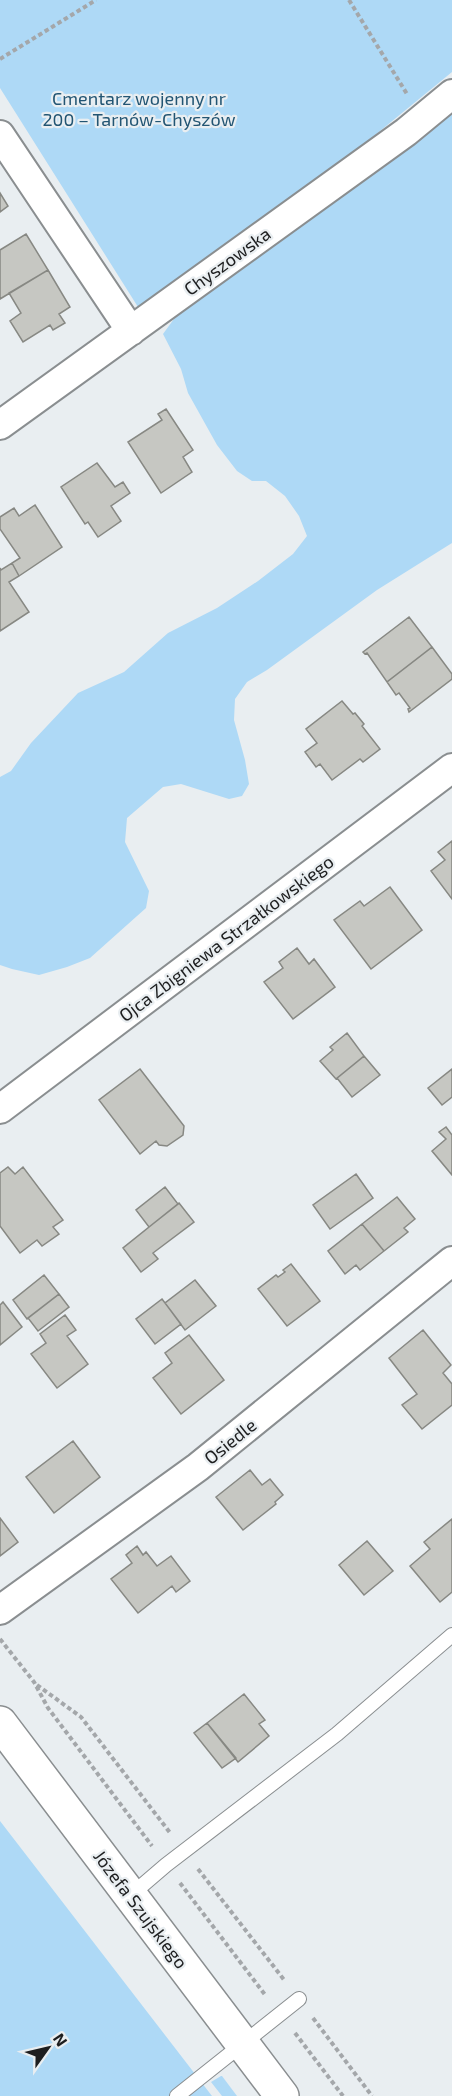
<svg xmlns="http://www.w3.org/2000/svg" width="452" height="2096" font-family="'Exo 2',sans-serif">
	<rect width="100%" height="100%" fill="#e9eef1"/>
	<path fill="#aed9f6" d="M0,0H452V72L347,158L138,307L0,88Z
		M452,108V543L377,590L267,670L247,682L235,699L234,720L245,760L249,784L242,796L229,799L181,784L163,787L127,818L125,842L149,891L146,908L90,958L67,967L39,975L12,969L0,965V777L11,771L31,743L78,693L124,672L168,633L217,608L258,581L293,554L307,536L299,516L285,496L266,481H252L237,471L217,445L188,393L181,369L163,334L179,312Z
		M0,1821L212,2096H0Z
		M221,2076H222L237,2096H222L211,2082Z"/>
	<path fill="#c6c7c2" stroke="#878883" stroke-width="1.5" d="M0,193L8,206L0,212Z
		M26,234L48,270L0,299V250Z
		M48,270L70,307L59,314L65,323L53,330L50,325L23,342L10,321L21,313L9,293Z
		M166,409L193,450L183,457L192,472L161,493L128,442L162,420L158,414Z
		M97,463L115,487L123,482L130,493L111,506L121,521L98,537L88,522L85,524L61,487Z
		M35,505L62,547L19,576L12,563L20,558L0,529V517L14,508L19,516Z
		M12,563L19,576L9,582L29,612L0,631V568L1,570Z
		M409,617L432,647L387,682L367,653L365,654L363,652Z
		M432,647L452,674V679L409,712L408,709L410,708L399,693L396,695L387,682Z
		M342,701L353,714L355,713L364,724L362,726L380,749L363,762L360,759L332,780L320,764L316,767L305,752L317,743L306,729Z
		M452,841V899L431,871L445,860L438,852Z
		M390,887L422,930L371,969L334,920L360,901L364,906Z
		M297,948L309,964L314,959L335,987L293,1019L264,982L283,968L279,962Z
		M347,1033L364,1056L336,1079L320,1061L333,1050L330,1047Z
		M364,1056L380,1075L352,1097L337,1078Z
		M140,1069L184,1126L183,1135L167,1146L159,1145L156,1141L140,1154L99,1100Z
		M452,1069V1097L442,1105L428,1088Z
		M446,1127L452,1135V1175L432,1151L446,1139L439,1132Z
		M8,1167L15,1174L23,1167L63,1220L53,1227L59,1234L42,1246L37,1240L20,1253L0,1226V1173Z
		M356,1174L373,1198L330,1229L313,1205Z
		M165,1187L178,1204L149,1227L136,1210Z
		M397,1197L415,1219L404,1228L408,1232L384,1251L362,1224Z
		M179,1203L194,1222L153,1253L158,1259L141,1272L123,1248Z
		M362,1224L384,1251L360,1270L356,1265L345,1274L328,1251Z
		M291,1264L320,1301L287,1326L258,1289L276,1275L278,1277L285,1272L283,1270Z
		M44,1275L59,1294L27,1319L13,1300Z
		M195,1280L216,1306L185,1330L165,1303Z
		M59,1294L69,1307L38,1331L28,1318Z
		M162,1299L181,1324L155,1344L136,1319Z
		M3,1302L22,1327L0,1345V1305Z
		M65,1315L76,1330L67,1336L88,1364L57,1388L31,1354L46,1343L40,1334Z
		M423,1330L451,1365L443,1373L452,1384V1405L422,1429L402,1405L417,1394L389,1358Z
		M189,1335L224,1380L181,1414L153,1378L172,1363L165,1353Z
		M73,1441L100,1477L54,1513L26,1477Z
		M250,1470L262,1485L270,1479L283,1495L275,1502L276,1504L243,1530L216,1497Z
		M0,1518L18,1542L0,1556Z
		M452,1519V1592L440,1602L410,1566L430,1549L424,1542Z
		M367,1541L393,1571L364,1595L339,1565Z
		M137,1546L143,1555L146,1552L157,1566L171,1556L190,1581L176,1592L172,1586L138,1613L111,1579L132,1563L126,1555Z
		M244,1694L265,1720L259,1724L269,1736L238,1762L207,1723Z
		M207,1723L236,1758L222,1768L194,1733Z"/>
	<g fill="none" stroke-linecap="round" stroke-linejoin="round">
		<g stroke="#8a8e90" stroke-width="16">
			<path id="service" d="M131,1895L166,1865L337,1734L452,1635
				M177,2096L299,1999"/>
		</g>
		<g stroke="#8a8e90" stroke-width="32">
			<path id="minor" d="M0,135L131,331
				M0,425L406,132L452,94
				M0,1109L452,768
				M0,1610L198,1467L452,1261"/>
		</g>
		<g stroke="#8a8e90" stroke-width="36">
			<path id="tertiary" d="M0,1723L282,2096"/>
		</g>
		<path stroke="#a4a7aa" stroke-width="4" stroke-dasharray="4.5 3" stroke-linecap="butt" d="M349,0L407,94
			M0,59L96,0
			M0,1639L34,1682L48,1708L152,1846
			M37,1685L81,1717L171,1834
			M198,1869L285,1981
			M180,1883L266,1996
			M313,2018L372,2096
			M295,2033L343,2096"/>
		<use href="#service" stroke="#fff" stroke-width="14"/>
		<use href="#minor" stroke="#fff" stroke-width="28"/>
		<use href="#tertiary" stroke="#fff" stroke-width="33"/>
	</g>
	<g text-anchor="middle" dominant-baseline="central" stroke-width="4.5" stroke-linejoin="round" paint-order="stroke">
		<g font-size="18" fill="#225573" stroke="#e9eef1">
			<text x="139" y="98">Cmentarz wojenny nr<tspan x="139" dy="21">200 – Tarnów-Chyszów</tspan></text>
		</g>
		<g font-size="18" fill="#1d1e1f" stroke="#e9eef1">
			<text transform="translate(227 261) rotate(-36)">Chyszowska</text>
			<text transform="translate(226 938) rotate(-37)">Ojca Zbigniewa Strzałkowskiego</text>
			<text transform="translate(230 1441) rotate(-39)">Osiedle</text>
			<text transform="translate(141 1909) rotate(53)">Józefa Szujskiego</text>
		</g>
	</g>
	<g transform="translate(48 2048) rotate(56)" stroke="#e9eef1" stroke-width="4.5" paint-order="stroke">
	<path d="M0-4.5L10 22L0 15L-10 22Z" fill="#1d1e1f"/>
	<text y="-9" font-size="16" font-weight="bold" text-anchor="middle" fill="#1d1e1f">N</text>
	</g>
</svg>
